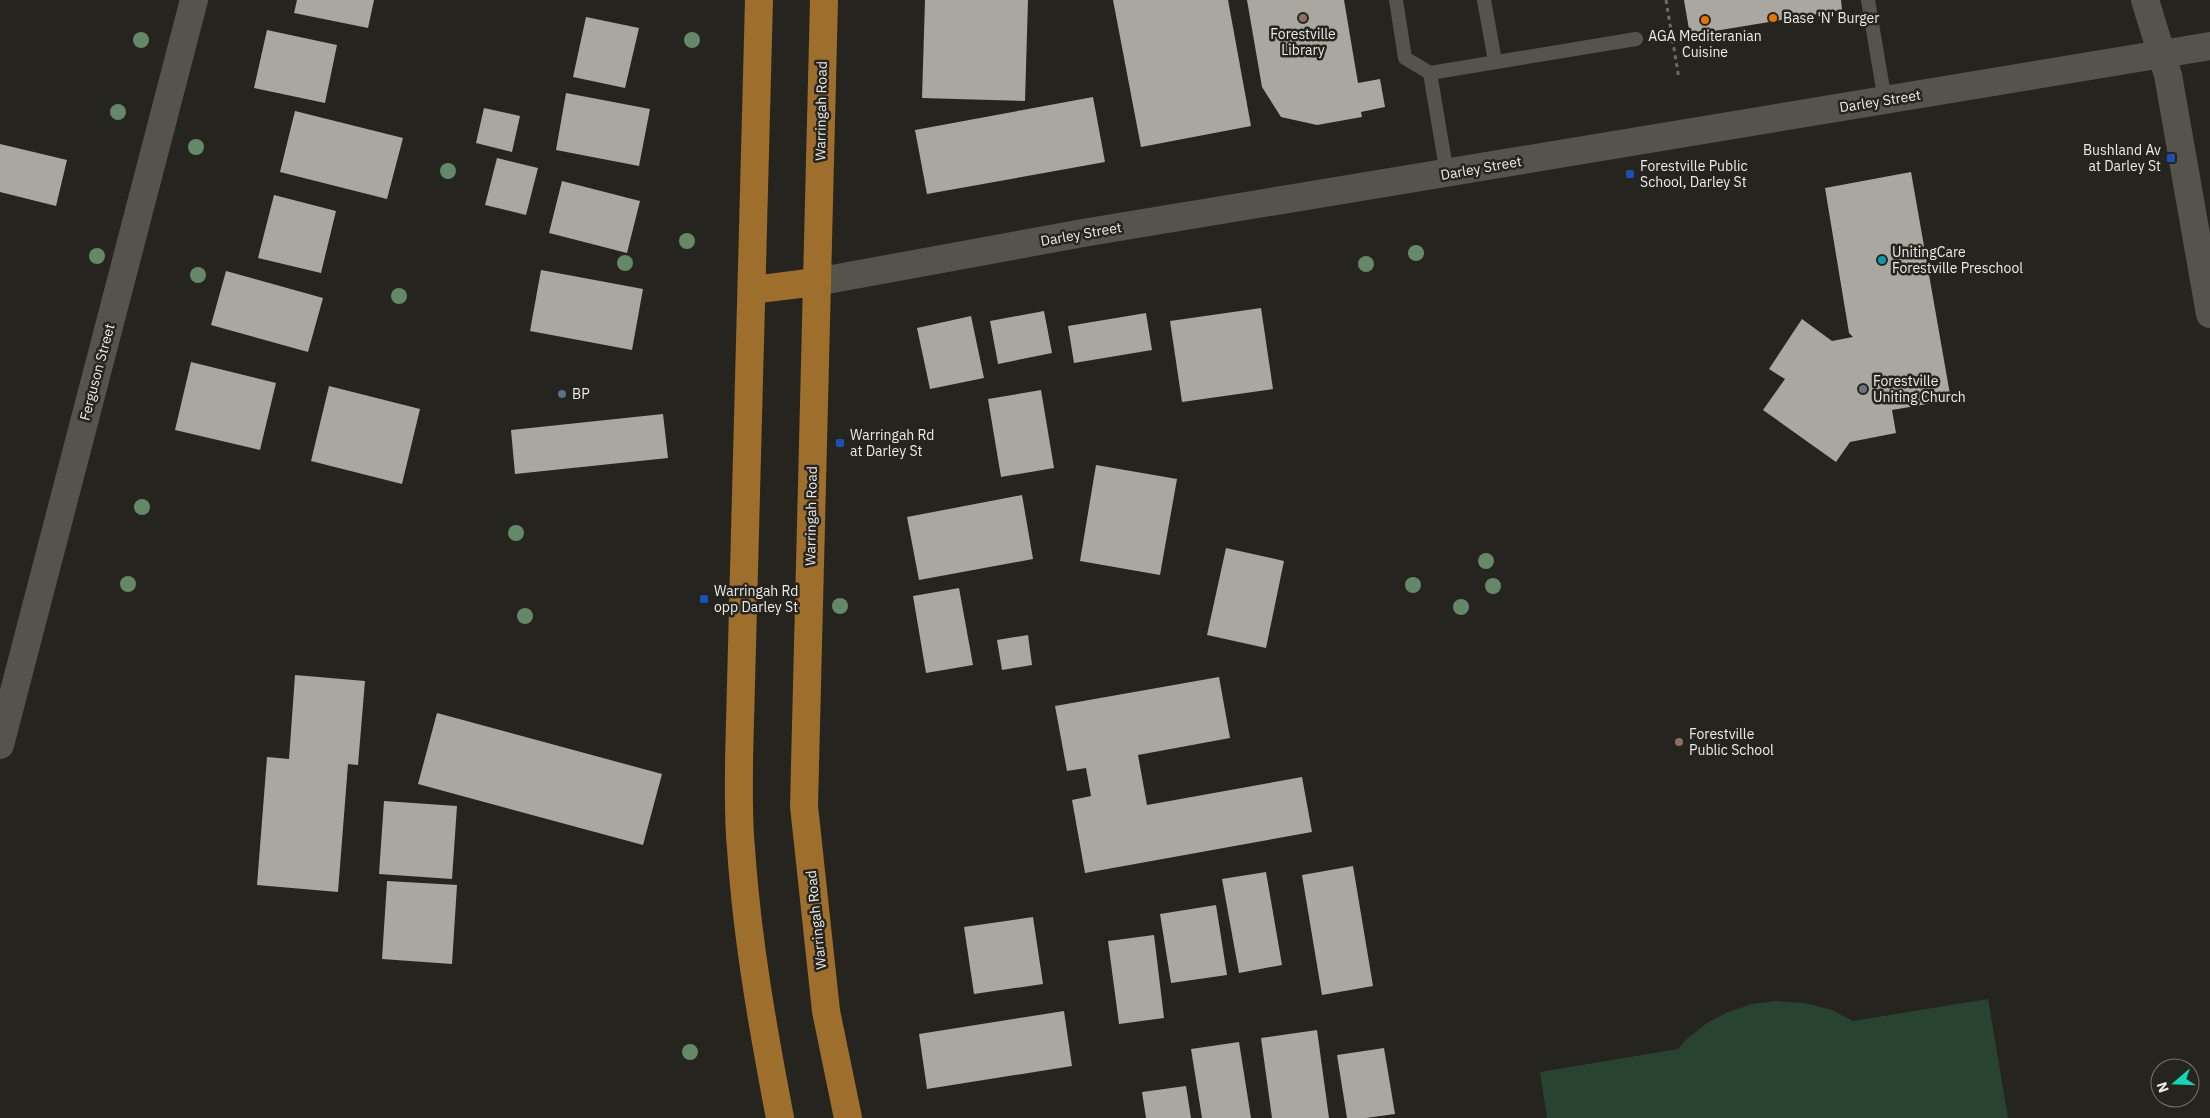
<svg xmlns="http://www.w3.org/2000/svg" width="2210" height="1118" font-family="'IBM Plex Sans',sans-serif">
	<rect width="100%" height="100%" fill="#26241e"/>
	<path fill="#28432f" d="M1988,999L2008,1118H1547L1540,1072L1678,1049L1687,1039L1707,1023L1728,1012L1752,1004L1776,1001L1805,1003L1832,1010L1853,1021Z"/>
	<path fill="#a9a7a0" d="M297,0H374L368,28L294,13Z
		M925,0H1028L1025,101L922,98Z
		M1113,0H1228L1251,126L1141,147Z
		M1247,0H1344L1358,83L1380,79L1385,107L1361,112L1362,117L1317,125L1281,117L1262,87Z
		M1684,0H1841L1842,10L1690,35Z
		M586,17L639,28L625,88L573,77Z
		M267,30L337,45L325,103L254,88Z
		M566,93L650,109L639,166L556,150Z
		M1093,97L1105,162L927,194L915,130Z
		M484,108L520,116L512,152L476,143Z
		M295,111L403,138L387,199L280,172Z
		M0,144L67,160L56,206L0,192Z
		M497,158L538,168L526,215L485,205Z
		M1911,172L1951,400L1892,410L1896,433L1850,442L1836,462L1763,410L1785,379L1769,369L1802,319L1832,341L1853,337L1849,333L1825,188Z
		M562,181L640,201L627,253L549,233Z
		M274,195L336,211L321,273L258,258Z
		M541,270L643,289L632,350L530,331Z
		M226,271L323,298L308,352L211,325Z
		M1261,308L1273,389L1182,402L1170,321Z
		M1044,311L1052,353L998,364L990,321Z
		M1146,313L1152,350L1074,363L1068,326Z
		M971,316L984,378L930,389L917,328Z
		M191,362L276,383L260,450L175,430Z
		M329,386L420,409L402,484L311,461Z
		M1041,390L1054,468L1001,477L988,399Z
		M663,414L668,458L515,474L511,430Z
		M1096,465L1177,479L1160,575L1080,561Z
		M1022,495L1033,559L919,580L907,517Z
		M1226,548L1284,561L1266,648L1207,635Z
		M959,588L973,665L926,673L913,596Z
		M1028,635L1032,665L1002,670L997,640Z
		M295,675L365,681L358,765L348,764L338,892L257,885L267,757L289,759Z
		M1219,677L1230,738L1138,755L1147,805L1302,777L1312,832L1085,873L1072,800L1091,796L1086,768L1067,771L1055,706Z
		M437,713L662,774L643,845L418,784Z
		M384,801L457,806L452,879L379,874Z
		M1353,866L1373,986L1322,995L1302,875Z
		M1266,872L1282,965L1239,973L1222,879Z
		M387,881L457,885L452,964L382,959Z
		M1216,905L1227,975L1171,983L1160,914Z
		M1033,917L1043,984L974,994L964,927Z
		M1154,935L1164,1018L1119,1024L1108,941Z
		M1064,1011L1072,1066L927,1089L919,1034Z
		M1317,1030L1329,1118H1272L1261,1038Z
		M1239,1042L1251,1118H1202L1191,1049Z
		M1384,1048L1395,1114L1366,1118H1347L1337,1055Z
		M1186,1086L1191,1118H1146L1142,1092Z"/>
	<g fill="none" stroke-linecap="round" stroke-linejoin="round">
		<path stroke="#6d6b66" stroke-width="3" stroke-dasharray="4 4" stroke-linecap="butt" d="M1666,0L1679,79"/>
		<path stroke="#54534c" stroke-width="14" d="M1396,0L1405,58L1430,73L1447,174
			M1484,0L1495,61
			M1868,0L1885,101
			M1430,73L1636,39"/>
		<path stroke="#54534c" stroke-width="28" d="M2145,0L2168,75L2210,314
			M816,282L1083,233L2210,46
			M0,745L194,0"/>
		<path stroke="#9e6e2c" stroke-width="28" d="M759,0L739,760C739,789 738,819 741,848C747,939 763,1029 780,1118
			M824,0L804,806L826,1011L848,1118
			M752,290L816,282"/>
	</g>
	<g fill="#658869">
		<circle cx="141" cy="40" r="8"/>
		<circle cx="692" cy="40" r="8"/>
		<circle cx="118" cy="112" r="8"/>
		<circle cx="196" cy="147" r="8"/>
		<circle cx="448" cy="171" r="8"/>
		<circle cx="687" cy="241" r="8"/>
		<circle cx="1416" cy="253" r="8"/>
		<circle cx="97" cy="256" r="8"/>
		<circle cx="625" cy="263" r="8"/>
		<circle cx="1366" cy="264" r="8"/>
		<circle cx="198" cy="275" r="8"/>
		<circle cx="399" cy="296" r="8"/>
		<circle cx="142" cy="507" r="8"/>
		<circle cx="516" cy="533" r="8"/>
		<circle cx="1486" cy="561" r="8"/>
		<circle cx="128" cy="584" r="8"/>
		<circle cx="1413" cy="585" r="8"/>
		<circle cx="1493" cy="586" r="8"/>
		<circle cx="840" cy="606" r="8"/>
		<circle cx="1461" cy="607" r="8"/>
		<circle cx="525" cy="616" r="8"/>
		<circle cx="690" cy="1052" r="8"/>
	</g>
	<g fill="#8d6e63" stroke="#26241e" stroke-width="2">
		<circle cx="1303" cy="18" r="5"/>
		<circle cx="1679" cy="742" r="5"/>
	</g>
	<g fill="#e8710a" stroke="#26241e" stroke-width="2">
		<circle cx="1773" cy="18" r="5"/>
		<circle cx="1705" cy="20" r="5"/>
	</g>
	<g fill="#1a4fb4" stroke="#26241e" stroke-width="2">
		<rect x="2166" y="153" width="10" height="10" rx="2.5"/>
		<rect x="1625" y="169" width="10" height="10" rx="2.5"/>
		<rect x="835" y="438" width="10" height="10" rx="2.5"/>
		<rect x="699" y="594" width="10" height="10" rx="2.5"/>
	</g>
	<circle fill="#0f9aa8" stroke="#26241e" stroke-width="2" cx="1882" cy="260" r="5"/>
	<circle fill="#6b7280" stroke="#26241e" stroke-width="2" cx="1863" cy="389" r="5"/>
	<circle fill="#5c6f8a" stroke="#26241e" stroke-width="2" cx="562" cy="394" r="5"/>
	<g text-anchor="middle" dominant-baseline="central" stroke-width="5" stroke-linejoin="round" paint-order="stroke">
		<g font-size="14" fill="#ecebe8" stroke="#26241e" text-anchor="start">
			<text x="1783" y="18">Base 'N' Burger</text>
			<text x="1303" y="34" text-anchor="middle">Forestville<tspan x="1303" dy="16">Library</tspan></text>
			<text x="1705" y="36" text-anchor="middle">AGA Mediteranian<tspan x="1705" dy="16">Cuisine</tspan></text>
			<text x="2161" y="150" text-anchor="end">Bushland Av<tspan x="2161" dy="16">at Darley St</tspan></text>
			<text x="1640" y="166">Forestville Public<tspan x="1640" dy="16">School, Darley St</tspan></text>
			<text x="1892" y="252">UnitingCare<tspan x="1892" dy="16">Forestville Preschool</tspan></text>
			<text x="1873" y="381">Forestville<tspan x="1873" dy="16">Uniting Church</tspan></text>
			<text x="572" y="394">BP</text>
			<text x="850" y="435">Warringah Rd<tspan x="850" dy="16">at Darley St</tspan></text>
			<text x="714" y="591">Warringah Rd<tspan x="714" dy="16">opp Darley St</tspan></text>
			<text x="1689" y="734">Forestville<tspan x="1689" dy="16">Public School</tspan></text>
		</g>
		<g font-size="14" fill="#ecebe8" stroke="#26241e">
			<text transform="translate(1880 101) rotate(-9)">Darley Street</text>
			<text transform="translate(821 111) rotate(-89)">Warringah Road</text>
			<text transform="translate(1481 168) rotate(-10)">Darley Street</text>
			<text transform="translate(1081 234) rotate(-10)">Darley Street</text>
			<text transform="translate(97 372) rotate(-75)">Ferguson Street</text>
			<text transform="translate(811 516) rotate(-89)">Warringah Road</text>
			<text transform="translate(816 920) rotate(-96)">Warringah Road</text>
		</g>
	</g>
	<g transform="translate(2175 1083) rotate(251)"><circle r="24" fill="#26241e" stroke="#75746f"/>
	<path d="M0-4L9 19L0 12L-9 19Z" fill="#11d5b4"/>
	<text y="-8" font-size="14" font-weight="bold" text-anchor="middle" fill="#ecebe8">N</text>
	</g>
</svg>
